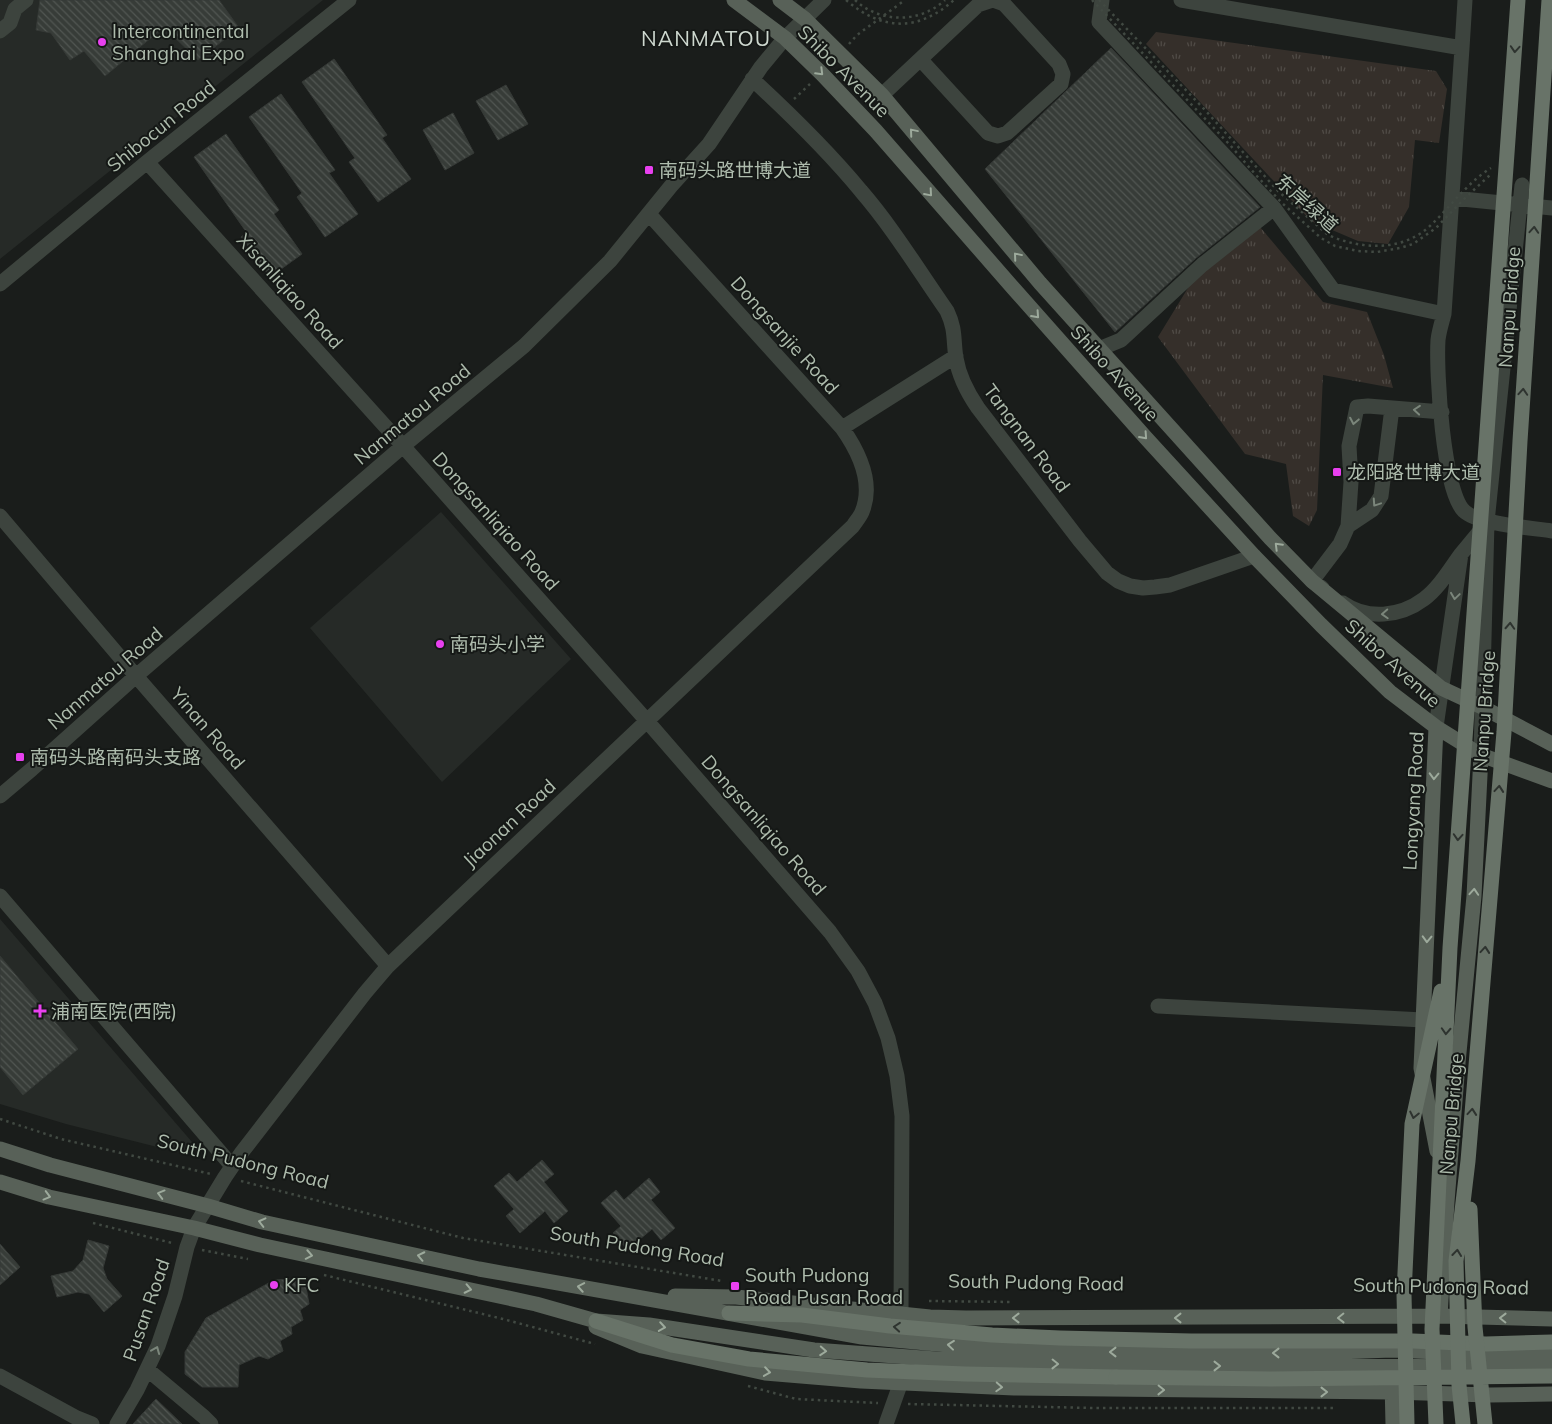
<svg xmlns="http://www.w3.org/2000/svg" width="1552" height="1424" font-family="Mulish,'Noto Sans SC',sans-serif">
	<defs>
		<pattern id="grass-tufts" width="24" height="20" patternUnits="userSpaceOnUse" patternTransform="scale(1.25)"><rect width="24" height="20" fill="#352f2a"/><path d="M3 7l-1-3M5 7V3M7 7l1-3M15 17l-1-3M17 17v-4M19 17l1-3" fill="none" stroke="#504b46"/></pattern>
		<pattern id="building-back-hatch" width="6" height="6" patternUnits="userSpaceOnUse" patternTransform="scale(1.25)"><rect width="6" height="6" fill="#373c38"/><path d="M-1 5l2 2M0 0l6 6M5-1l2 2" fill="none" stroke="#515652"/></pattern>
	</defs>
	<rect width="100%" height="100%" fill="#1a1d1b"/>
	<path fill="#262a27" d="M0,0H323L0,259Z
		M441,512L571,659L442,782L310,628Z
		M0,919L192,1142L185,1154L66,1124L0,1104Z"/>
	<path fill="url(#grass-tufts)" d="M1156,32L1436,71L1447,89L1439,143L1415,140L1409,207L1388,244L1358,241L1311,221L1146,44Z
		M1255,221L1323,302L1367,312L1384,355L1393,388L1323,375L1317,510L1309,526L1293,516L1286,464L1245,454L1158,337L1202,265Z"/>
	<path fill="url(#building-back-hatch)" stroke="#353936" d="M40,0H219L239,28L198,60L164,27L105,76L84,51L70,60L51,33L36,30Z
		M1111,48L1260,207L1196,258L1115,332L985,169Z
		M334,59L387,135L382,138L411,179L378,202L349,162L355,158L302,82Z
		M506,85L528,124L498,140L476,101Z
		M281,94L335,170L329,173L358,214L325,237L297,197L302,193L249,117Z
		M453,113L474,153L445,170L423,130Z
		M226,134L279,210L274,214L302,254L270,277L241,237L247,233L194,157Z
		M0,956L78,1049L23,1095L0,1067Z
		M542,1160L554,1174L544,1182L568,1211L554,1223L545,1211L520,1233L506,1216L514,1209L494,1186L509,1173L517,1182Z
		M649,1178L660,1192L651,1200L675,1228L661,1240L652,1229L627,1250L613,1233L621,1226L601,1203L616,1190L624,1200Z
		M88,1240L109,1246L103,1268L107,1279L122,1296L104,1312L89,1294L78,1292L57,1297L51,1276L73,1271L83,1260Z
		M0,1244L20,1267L0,1285Z
		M293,1279L306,1287L309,1304L300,1310L303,1320L291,1327L292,1334L280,1341L283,1351L268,1359L259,1356L239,1365L238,1387H202L185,1374V1352L206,1318L274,1280Z
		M156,1399L182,1424H133Z"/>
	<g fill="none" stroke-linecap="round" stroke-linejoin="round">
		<path stroke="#414942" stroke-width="2.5" stroke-dasharray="2.5 4" stroke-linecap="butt" d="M849,44L857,35L905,0
			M794,99L810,84
			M0,1119L61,1139L211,1174
			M241,1181L463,1238L722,1281
			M93,1223L172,1243
			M202,1250L248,1259
			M324,1275L503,1319L595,1344
			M929,1301L1013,1302
			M748,1386L796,1399L878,1403
			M908,1404L1093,1408H1335"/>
		<path stroke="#3d443e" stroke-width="15" d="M1102,0L1099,22L1274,208L1333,290L1444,314
			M1181,0L1462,48L1444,314C1442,322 1439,331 1438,340C1436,371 1443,491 1464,511C1477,524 1532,528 1552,531
			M0,31L10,23L15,9L26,0
			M1462,48L1465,0
			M752,79C790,114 828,151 861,191C893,228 919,271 947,311C956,330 953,339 956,358C959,377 967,392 978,408L1080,541L1107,573L1118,581L1130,586L1143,588L1155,587L1170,585L1254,556
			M882,95L978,5L993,0L1004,4L1059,64L1063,74L1061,84L1007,133L998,136L988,133L921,60
			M147,162L403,446L647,721L830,932L858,971L875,1003L888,1038L897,1076L902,1116L901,1314
			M1452,198L1552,208
			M0,284L147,162L349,0
			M1099,349L1121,340L1202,265L1274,208
			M842,428L956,356
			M0,516L136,676L388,966
			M1348,526L1372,510L1381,496L1392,408
			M1322,588L1312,581L1340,544L1348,526L1351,482L1349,446L1357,407L1368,406L1442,412
			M1343,603C1367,620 1400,617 1424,599C1439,588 1450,569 1461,554
			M1436,727L1461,554L1485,525
			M1481,755L1487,522L1522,185
			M0,796L32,769L136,676L403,446L524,346L610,261L671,186L709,144L761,67L785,38L824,0
			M0,896L232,1166
			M1158,1006L1423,1020
			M148,1370L204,1417L211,1424
			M0,1376L77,1418L92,1424
			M117,1424L137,1390L158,1346L175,1296L187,1247L194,1228L225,1177L242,1152L365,993L388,966L410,945L853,526C856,521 860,517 862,512C874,483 859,452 842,428L649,214
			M886,1424L901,1382"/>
		<path stroke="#586158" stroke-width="15" d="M734,0L785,38L822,74L876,131L1014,289L1146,438L1254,556L1321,625L1390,692L1436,727L1481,755L1552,781
			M780,0L805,19L882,95L1040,283L1270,538L1312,581L1441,688L1482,707L1552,744
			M1436,727L1421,1068L1437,1151
			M0,1149L50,1165L208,1206L262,1222L479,1269L862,1337L970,1347L1097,1352L1309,1353L1392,1350L1485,1354L1552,1352
			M0,1182L49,1197L194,1228L260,1245L536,1304L596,1321L649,1325L814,1350L977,1362L1073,1364L1486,1367L1552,1366
			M675,1296L736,1297L930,1317L966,1318L1440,1316L1552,1319
			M1440,1316L1447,1202L1458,1063L1474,896L1481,755
			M596,1327L642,1346L765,1373L861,1381L1014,1388L1391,1392L1489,1395L1552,1394
			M1392,1382L1393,1424"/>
		<path stroke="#687368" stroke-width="15" d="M729,1313L802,1315L890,1326L992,1335L1060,1338L1191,1341H1413L1486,1344L1552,1342
			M596,1321L672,1345L749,1359L867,1370L965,1374L1116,1377"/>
		<path stroke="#414942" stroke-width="2.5" stroke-dasharray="2.5 4" stroke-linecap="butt" d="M846,0C882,31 918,32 954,0
			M855,0C880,23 919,24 945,0
			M1092,0L1230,145L1255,174L1282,203L1321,238L1335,246L1358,251L1377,252L1400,248L1413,244L1436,228L1464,199L1490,175
			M1099,0L1205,110L1278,191L1328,235C1362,250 1404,252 1432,224C1451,206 1468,182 1491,168"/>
		<path stroke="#687368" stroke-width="15" d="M1470,1209L1475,1327L1485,1424
			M1116,1377L1271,1379L1552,1376
			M1407,1424L1404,1294L1412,1124L1441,991
			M1436,1424L1432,1329L1450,948L1518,0
			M1463,1424L1459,1385L1456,1261L1468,1161L1504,732L1520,441L1549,0"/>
	</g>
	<defs><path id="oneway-chevron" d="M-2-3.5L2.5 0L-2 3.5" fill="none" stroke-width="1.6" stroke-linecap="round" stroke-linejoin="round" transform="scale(1.25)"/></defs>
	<g stroke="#2e332f">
		<use href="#oneway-chevron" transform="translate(1515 49) rotate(94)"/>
		<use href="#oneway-chevron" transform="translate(1534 230) rotate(-86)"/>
		<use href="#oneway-chevron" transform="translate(1523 392) rotate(-86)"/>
		<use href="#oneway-chevron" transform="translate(1510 626) rotate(-87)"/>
		<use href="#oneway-chevron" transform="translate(1499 789) rotate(-85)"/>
		<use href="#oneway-chevron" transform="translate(1458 837) rotate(94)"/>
		<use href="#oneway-chevron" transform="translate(1485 950) rotate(-85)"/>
		<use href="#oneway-chevron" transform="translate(1446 1031) rotate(93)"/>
		<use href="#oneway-chevron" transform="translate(1472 1112) rotate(-85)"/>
		<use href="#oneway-chevron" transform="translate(1414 1115) rotate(102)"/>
		<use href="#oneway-chevron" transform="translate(1457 1253) rotate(-84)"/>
		<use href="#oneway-chevron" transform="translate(897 1327) rotate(-175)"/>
	</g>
	<g stroke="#9daa9c">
		<use href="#oneway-chevron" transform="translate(820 72) rotate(45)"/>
		<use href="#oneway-chevron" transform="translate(913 132) rotate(-130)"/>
		<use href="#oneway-chevron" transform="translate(929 193) rotate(49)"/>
		<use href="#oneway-chevron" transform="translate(1017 256) rotate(-130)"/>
		<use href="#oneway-chevron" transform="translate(1036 315) rotate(48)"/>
		<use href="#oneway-chevron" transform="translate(1144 436) rotate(48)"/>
		<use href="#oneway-chevron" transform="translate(1278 546) rotate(-135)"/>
		<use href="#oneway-chevron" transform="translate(1434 776) rotate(92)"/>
		<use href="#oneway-chevron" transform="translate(1474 892) rotate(-86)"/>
		<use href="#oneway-chevron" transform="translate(1427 939) rotate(92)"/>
		<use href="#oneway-chevron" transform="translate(161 1194) rotate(-165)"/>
		<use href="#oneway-chevron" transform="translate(47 1196) rotate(15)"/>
		<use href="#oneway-chevron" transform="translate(262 1222) rotate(-166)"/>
		<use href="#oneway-chevron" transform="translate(309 1255) rotate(11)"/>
		<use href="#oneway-chevron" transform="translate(421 1256) rotate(-168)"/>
		<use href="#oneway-chevron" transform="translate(581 1287) rotate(-170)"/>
		<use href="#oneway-chevron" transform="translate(468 1289) rotate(12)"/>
		<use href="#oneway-chevron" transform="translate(1016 1318) rotate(180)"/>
		<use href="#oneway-chevron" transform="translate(1178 1318) rotate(180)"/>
		<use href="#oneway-chevron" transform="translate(1341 1318) rotate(179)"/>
		<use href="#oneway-chevron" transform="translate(1503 1318) rotate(-179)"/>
		<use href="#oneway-chevron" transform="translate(662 1327) rotate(9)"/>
		<use href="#oneway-chevron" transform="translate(951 1345) rotate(-174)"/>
		<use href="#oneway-chevron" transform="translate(823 1351) rotate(4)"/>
		<use href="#oneway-chevron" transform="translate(1113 1352) rotate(-180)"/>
		<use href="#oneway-chevron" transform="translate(1276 1353) rotate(-180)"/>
		<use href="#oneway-chevron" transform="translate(1055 1364) rotate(1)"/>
		<use href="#oneway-chevron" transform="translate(1217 1366)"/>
		<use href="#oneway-chevron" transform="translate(767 1372) rotate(8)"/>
		<use href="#oneway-chevron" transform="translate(999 1387) rotate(3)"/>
		<use href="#oneway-chevron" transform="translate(1161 1390) rotate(1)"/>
		<use href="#oneway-chevron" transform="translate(1324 1392)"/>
	</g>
	<g stroke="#7b867b">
		<use href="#oneway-chevron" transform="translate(1417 410) rotate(-175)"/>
		<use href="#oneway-chevron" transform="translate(1354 421) rotate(101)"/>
		<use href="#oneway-chevron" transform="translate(1376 503) rotate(124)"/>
		<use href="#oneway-chevron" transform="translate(1455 596) rotate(98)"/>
		<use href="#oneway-chevron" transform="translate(1385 614) rotate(177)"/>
		<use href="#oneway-chevron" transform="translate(156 1350) rotate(-68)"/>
	</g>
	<g fill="#e840ef" stroke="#151816" stroke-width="2">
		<circle cx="102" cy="42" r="5"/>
		<rect x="644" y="165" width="10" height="10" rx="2.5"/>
		<rect x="1332" y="467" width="10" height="10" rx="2.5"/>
		<circle cx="440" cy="644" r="5"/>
		<rect x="15" y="752" width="10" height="10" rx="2.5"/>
		<path d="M37.5 1003.5h5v5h5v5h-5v5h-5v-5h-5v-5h5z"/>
		<circle cx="274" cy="1285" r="5"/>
		<rect x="730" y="1281" width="10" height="10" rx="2.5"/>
	</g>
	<g text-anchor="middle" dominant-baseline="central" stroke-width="4" stroke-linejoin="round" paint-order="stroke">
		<g font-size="19" fill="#aebcad" stroke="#151816" text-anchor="start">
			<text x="112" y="31">Intercontinental<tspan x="112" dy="22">Shanghai Expo</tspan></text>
			<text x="659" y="170">南码头路世博大道</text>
			<text x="1347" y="472">龙阳路世博大道</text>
			<text x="450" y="644">南码头小学</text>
			<text x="30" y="757">南码头路南码头支路</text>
			<text x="51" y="1011">浦南医院(西院)</text>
			<text x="745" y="1275">South Pudong<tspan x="745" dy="22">Road Pusan Road</tspan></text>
			<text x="284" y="1285">KFC</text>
		</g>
		<g font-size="19" fill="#aebcad" stroke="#151816">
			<text transform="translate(844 71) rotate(45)">Shibo Avenue</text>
			<text transform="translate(161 126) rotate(-39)">Shibocun Road</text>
			<text transform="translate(1307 203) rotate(42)">东岸绿道</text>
			<text transform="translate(290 291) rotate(48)">Xisanliqiao Road</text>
			<text transform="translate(1509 307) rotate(-86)">Nanpu Bridge</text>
			<text transform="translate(785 335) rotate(48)">Dongsanjie Road</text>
			<text transform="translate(1115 373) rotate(48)">Shibo Avenue</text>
			<text transform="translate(412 414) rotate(-40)">Nanmatou Road</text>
			<text transform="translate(1027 438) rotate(53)">Tangnan Road</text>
			<text transform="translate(496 521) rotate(48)">Dongsanliqiao Road</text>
			<text transform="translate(1393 663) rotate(42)">Shibo Avenue</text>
			<text transform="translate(105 678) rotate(-41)">Nanmatou Road</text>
			<text transform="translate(1484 711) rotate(-86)">Nanpu Bridge</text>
			<text transform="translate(208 728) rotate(49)">Yinan Road</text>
			<text transform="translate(1413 801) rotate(-87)">Longyang Road</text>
			<text transform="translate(509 823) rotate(-43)">Jiaonan Road</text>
			<text transform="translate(764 825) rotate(49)">Dongsanliqiao Road</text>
			<text transform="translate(1451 1114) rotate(-85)">Nanpu Bridge</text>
			<text transform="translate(243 1161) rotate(14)">South Pudong Road</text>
			<text transform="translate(637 1246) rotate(9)">South Pudong Road</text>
			<text transform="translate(1036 1282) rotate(1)">South Pudong Road</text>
			<text transform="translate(1441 1286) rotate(1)">South Pudong Road</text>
			<text transform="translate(146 1310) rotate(-71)">Pusan Road</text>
		</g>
		<g font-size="21" letter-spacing="1" fill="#ced8cf" stroke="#151816">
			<text x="706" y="38">NANMATOU</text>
		</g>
	</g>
</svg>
